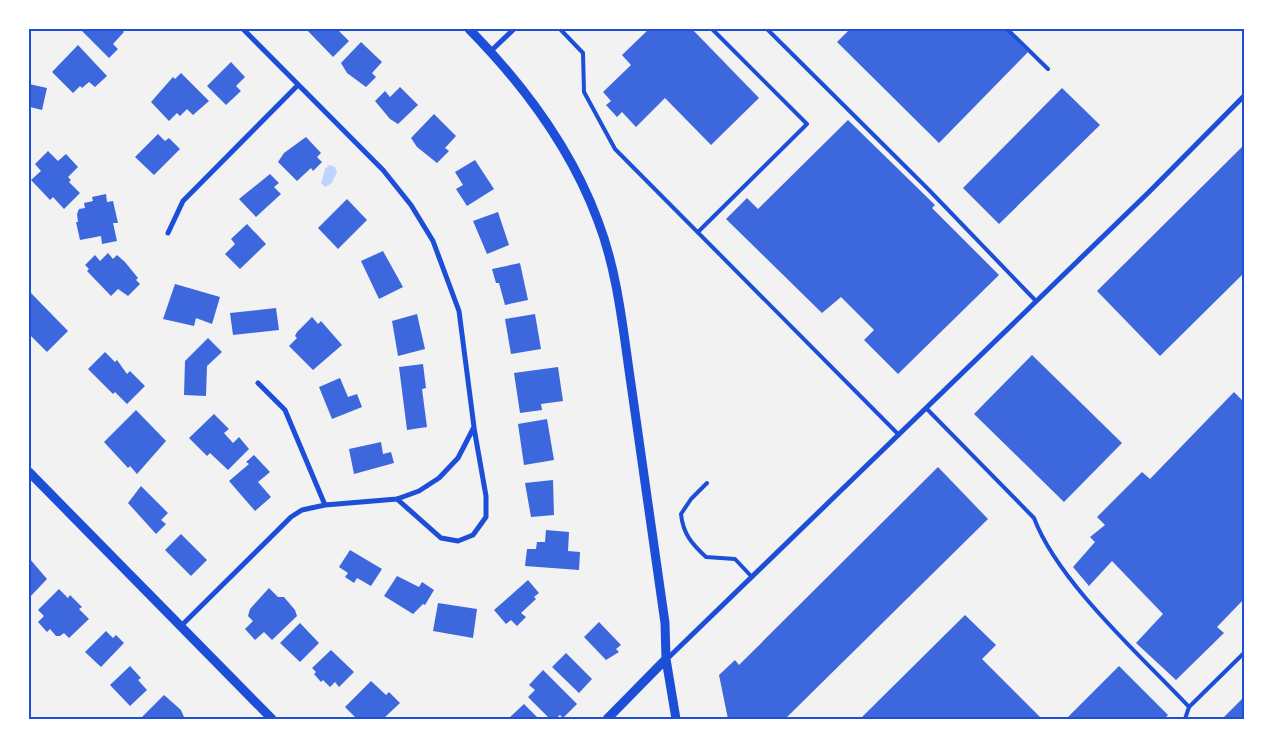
<svg xmlns="http://www.w3.org/2000/svg" width="1273" height="748" font-family="'Golos Text',sans-serif">
	<rect width="100%" height="100%" fill="#f2f2f2"/>
	<path fill="#bfd3fe" d="M329,165L335,167L337,172L332,183L325,187L321,183L325,169Z"/>
	<path fill="#3d67dc" d="M80,29H121L124,32L113,44L118,49L109,58Z
		M306,29H337L349,41L333,57Z
		M649,29H692L759,98L711,145L665,98L636,127L622,112L617,117L606,105L611,101L603,92L631,65L622,55Z
		M850,29H1005L1028,52L939,143L837,42Z
		M361,42L382,62L372,73L376,77L366,87L347,73L341,63Z
		M78,45L107,76L95,87L89,82L82,88L80,86L73,93L52,72Z
		M231,62L245,77L236,86L241,91L226,105L207,86Z
		M181,73L209,101L193,115L187,109L180,116L177,113L169,121L151,102L173,77L175,79Z
		M29,84L47,88L42,110L30,107L29,111Z
		M400,87L418,105L398,124L390,119L375,101L385,91L390,97Z
		M1062,88L1100,125L999,224L963,188Z
		M434,114L456,136L445,148L449,151L437,163L417,147L411,138Z
		M848,120L935,205L932,208L999,275L898,374L864,340L874,330L841,297L822,313L726,219L747,198L758,209Z
		M158,134L165,141L169,138L180,149L154,175L135,157Z
		M306,137L321,153L317,157L322,162L313,171L311,168L297,181L278,162L284,153Z
		M1244,145V273L1160,356L1097,291Z
		M48,151L58,161L66,154L78,167L68,177L71,180L69,182L80,193L64,209L53,197L50,200L31,180L41,171L35,164Z
		M475,160L494,189L467,206L456,189L463,185L455,172Z
		M270,174L279,183L274,187L281,194L256,217L239,199Z
		M106,194L107,202L113,201L118,223H113L117,241L102,244L101,236L80,240L76,222H78L77,214L79,209L85,208L84,203L93,201L92,197Z
		M347,199L367,220L338,249L318,228Z
		M498,212L509,245L487,254L473,221Z
		M247,224L266,244L240,269L225,254L235,244L231,239Z
		M383,251L403,287L379,299L361,261Z
		M108,253L113,259L117,255L125,262L138,278L136,280L140,284L128,296L118,289L111,296L87,271L89,269L85,265L95,255L100,261Z
		M520,263L528,300L505,305L499,283H496L492,269Z
		M175,284L220,297L212,324L196,318L194,326L163,319Z
		M29,291L68,331L47,352L31,336L29,339Z
		M276,308L279,330L233,335L230,313Z
		M417,314L425,349L398,356L392,321Z
		M535,314L541,349L511,354L505,319Z
		M312,317L318,324L321,321L342,345L313,370L289,346L297,338L295,336L297,332Z
		M208,338L222,352L207,366L206,396L184,395L185,361Z
		M105,352L115,362L117,360L127,374L130,371L145,386L127,404L115,392L113,394L88,369Z
		M1032,355L1122,443L1064,502L974,414Z
		M423,364L426,388L422,389L427,427L407,430L399,367Z
		M558,367L563,401L541,404L542,410L520,413L514,373Z
		M340,378L348,397L357,394L362,407L332,419L319,387Z
		M1234,392L1244,402V599L1217,627L1224,633L1176,680L1136,643L1163,614L1112,561L1089,586L1073,567L1095,542L1090,537L1105,525L1097,517L1142,472L1150,479Z
		M136,410L166,441L137,474L130,466L128,468L104,442Z
		M214,414L229,429L224,433L233,443L239,437L249,449L228,470L210,453L207,456L189,438Z
		M547,419L554,460L524,465L518,424Z
		M381,442L383,454L391,452L394,463L354,474L349,449Z
		M254,455L270,472L258,482L271,497L255,511L229,481L249,464L246,462Z
		M938,467L988,519L785,719H728L719,675L735,660L739,665Z
		M553,480L554,515L531,517L525,483Z
		M141,486L168,513L161,520L166,524L156,534L128,503Z
		M546,530L569,532L568,551L580,552L579,570L525,566L527,549H536L537,542H545Z
		M181,534L207,560L191,576L165,550Z
		M350,550L382,569L371,586L357,578L354,583L345,577L348,573L339,567Z
		M29,558L47,579L29,598Z
		M397,576L419,587L422,582L434,590L425,605L423,604L413,614L384,596Z
		M528,580L539,593L534,597L536,599L521,613L526,617L517,626L511,620L506,624L494,610Z
		M269,588L278,597H284L295,610L297,616L272,640L264,632L255,640L245,629L253,621L248,616L250,609Z
		M59,589L68,598L70,595L82,607L79,609L89,619L69,638L64,633L60,636H56L50,629L47,632L38,622L44,616L38,610Z
		M438,603L477,609L473,638L433,631Z
		M965,615L996,645L982,659L1042,719H860Z
		M599,622L621,645L616,649L619,652L606,660L584,637Z
		M300,623L319,643L300,662L280,643Z
		M106,631L113,638L116,635L124,643L101,667L85,652Z
		M331,650L354,672L339,687L335,682L330,687L323,680L321,682L314,674L316,672L312,668Z
		M566,653L592,679L579,693L552,667Z
		M130,666L141,678L138,680L147,690L130,706L110,685Z
		M1119,666L1168,715L1164,719H1066Z
		M543,670L577,704L563,718L560,715L555,719H550L528,697L535,690L529,685Z
		M371,681L386,695L389,692L400,703L383,719H353L355,717L345,707Z
		M164,695L181,710L184,717L182,719H140Z
		M1244,697V719H1222Z
		M524,704L539,719H508Z"/>
	<g fill="none" stroke-linecap="round" stroke-linejoin="round">
		<path stroke="#1d4ed8" stroke-width="4" d="M560,29L583,53L584,92L615,149L899,435
			M767,29L928,189L1036,301
			M1007,29L1048,69
			M698,232L807,124L712,29
			M926,408L1034,518C1058,582 1141,656 1189,707L1244,653
			M707,483L691,499L681,514C683,534 692,544 706,557L735,559L751,576
			M1185,719L1189,707"/>
		<path stroke="#1d4ed8" stroke-width="5" d="M491,51L514,29
			M168,233L183,201L298,85
			M258,383L285,410L325,505
			M397,499L441,538L458,541L473,535L486,517V496L474,428
			M181,626L291,517L302,510L325,505L397,499L419,491L439,478L458,458L474,427L459,311L433,241L411,205L383,170L243,29
			M667,659L1149,192L1244,96"/>
		<path stroke="#1d4ed8" stroke-width="9" d="M469,29C523,84 571,148 598,221C618,273 623,330 631,384C642,464 654,543 665,623L666,659L676,719
			M29,472L272,719
			M607,719L666,659"/>
	</g>
	<rect width="1273" height="748" fill="none" stroke="#ffffff" stroke-width="60"/>
	<rect x="30" y="30" width="1213" height="688" fill="none" stroke="#1d4ed8" stroke-width="2"/>
</svg>
